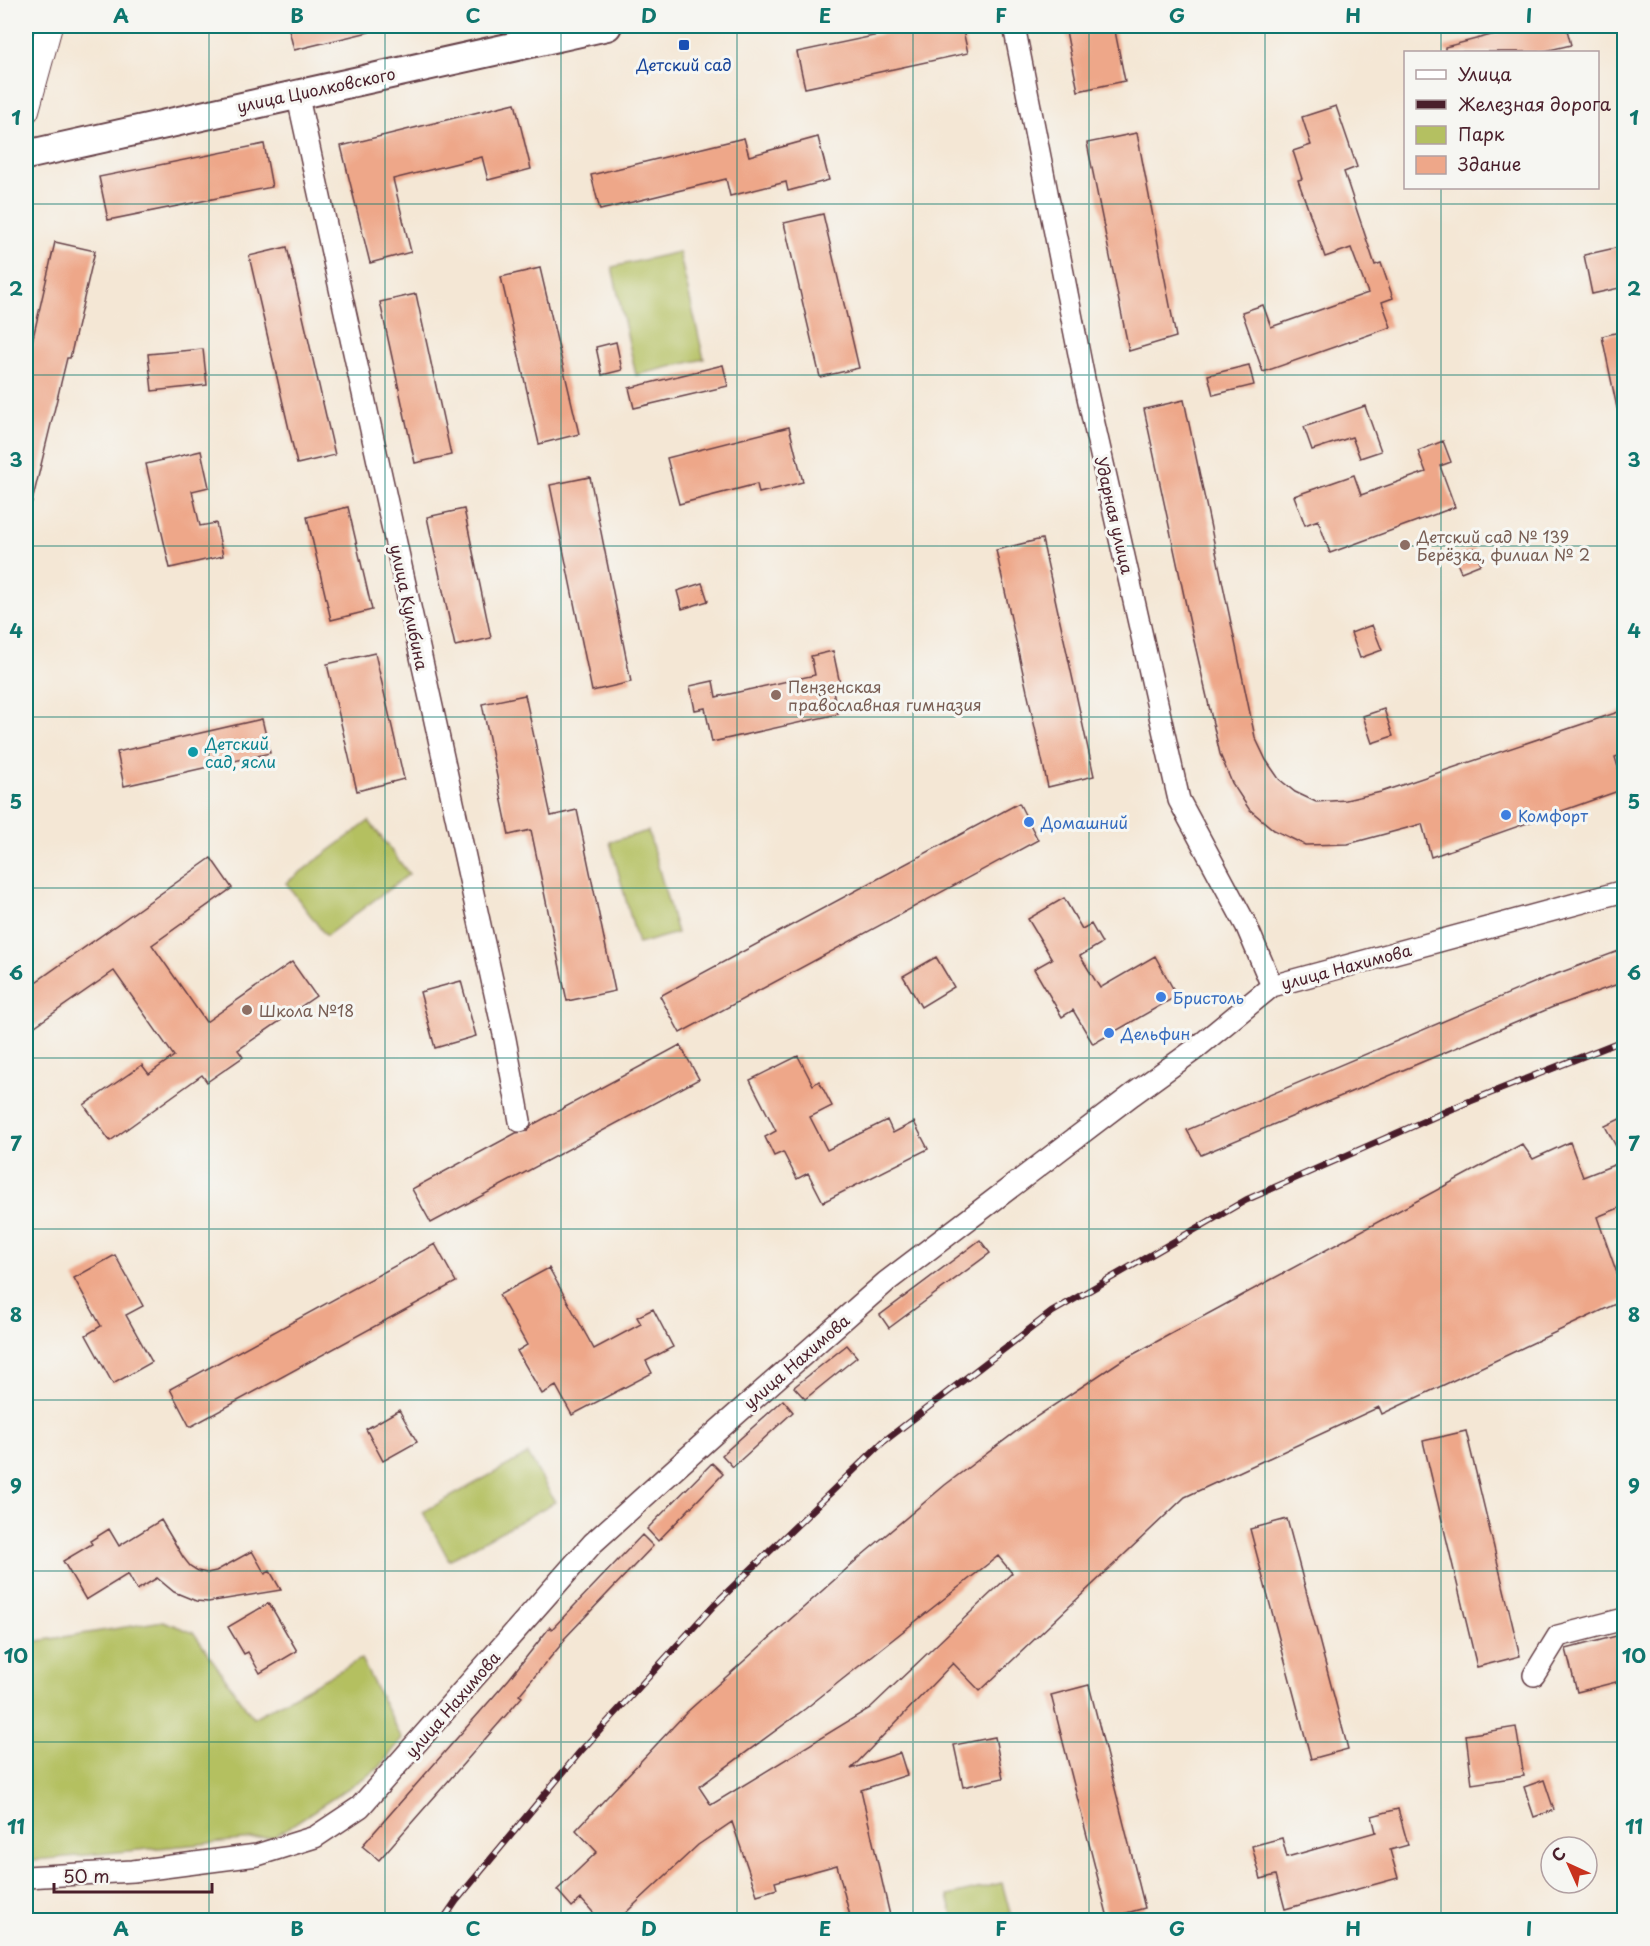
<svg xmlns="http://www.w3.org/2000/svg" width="1650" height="1946" font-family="'Playpen Sans',sans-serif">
	<rect width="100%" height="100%" fill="#f6f6f2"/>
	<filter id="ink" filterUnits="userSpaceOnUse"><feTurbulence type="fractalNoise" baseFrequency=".0167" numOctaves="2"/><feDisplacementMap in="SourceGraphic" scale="12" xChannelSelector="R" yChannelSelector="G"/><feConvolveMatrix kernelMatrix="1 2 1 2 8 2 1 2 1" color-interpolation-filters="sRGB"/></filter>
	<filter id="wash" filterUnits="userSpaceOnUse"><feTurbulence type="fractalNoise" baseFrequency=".008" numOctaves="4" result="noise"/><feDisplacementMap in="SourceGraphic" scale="24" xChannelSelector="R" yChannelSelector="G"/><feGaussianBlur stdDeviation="1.35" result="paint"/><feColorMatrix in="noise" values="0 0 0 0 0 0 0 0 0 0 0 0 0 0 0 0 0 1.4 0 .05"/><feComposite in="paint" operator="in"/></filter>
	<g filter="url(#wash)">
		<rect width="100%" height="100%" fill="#f4e7d5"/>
		<path fill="#b4c061" stroke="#7f7046" stroke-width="1.5" d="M679,252L704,359L636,375L612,267Z
			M369,821L409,874L326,936L286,883Z
			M648,831L677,933L638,944L610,842Z
			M528,1454L555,1502L449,1560L423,1512Z
			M163,1621L194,1633L253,1718L361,1659L402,1739L379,1768L274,1837L26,1861V1643Z
			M1002,1883L1012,1920H954L948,1896Z"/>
		<g id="blocks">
			<path fill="#eea789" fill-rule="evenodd" d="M288,26H368L369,32L294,50Z
				M921,26H962L968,53L805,88L797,52Z
				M1065,26H1114L1125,81L1078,91Z
				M1526,26H1566L1571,45L1541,52H1445V47Z
				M515,103L531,169L488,180L482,157L393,179L411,252L370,263L341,146Z
				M1336,106L1357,167L1344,172L1375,265L1381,263L1393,298L1382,302L1391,327L1263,372L1242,312L1263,305L1271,327L1368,293L1351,248L1325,257L1298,180L1302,179L1293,151L1311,145L1302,117Z
				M1137,133L1176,337L1129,351L1087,143Z
				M818,137L829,180L788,191L786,182L730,196L726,179L600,210L591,175L744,138L749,156Z
				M264,144L272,187L108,220L99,177Z
				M823,214L859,368L820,377L784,223Z
				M55,242L95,251L70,358H67L32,502L26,501V368Z
				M1624,246V287L1592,294L1584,255Z
				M287,247L335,455L297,464L249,256Z
				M540,268L579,434L539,444L501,277Z
				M416,294L451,455L415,463L380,302Z
				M1624,331V407L1617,408L1602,336Z
				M616,342L622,370L602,375L596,347Z
				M203,349L207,385L152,391L148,354Z
				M723,365L728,386L634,408L629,388Z
				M1249,365L1254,385L1213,395L1208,375Z
				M1184,400L1255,737L1266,760L1279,779L1295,792L1316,802L1346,800L1381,792L1624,710V754L1615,757L1624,789L1431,857L1422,824L1348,844L1305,845L1274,830L1249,809L1232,783L1220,754L1189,619L1144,409Z
				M1365,406L1381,451L1360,458L1352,437L1312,450L1304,427Z
				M789,427L803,482L759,493L757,484L679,504L667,458Z
				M1443,441L1451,462L1440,466L1455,507L1330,553L1318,520L1305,525L1294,496L1354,475L1361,495L1426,472L1418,451Z
				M201,451L209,487L192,491L200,526L216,523L223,556L170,568L146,464Z
				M590,477L631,682L592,691L550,485Z
				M348,507L372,610L331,620L307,517Z
				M464,509L491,638L455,646L427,517Z
				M1042,539L1094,776L1048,787L996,550Z
				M1474,548L1481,564L1461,572L1454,556Z
				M702,583L708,601L682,609L677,591Z
				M1372,625L1382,650L1360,658L1351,633Z
				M833,651L840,684L832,686L838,714L712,742L705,708L695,710L690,686L713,681L716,697L815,675L811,656Z
				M375,653L404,779L357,791L327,664Z
				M525,695L551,816L577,810L615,991L567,1001L531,830L509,835L482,704Z
				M1384,709L1393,736L1372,743L1363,716Z
				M262,719L270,753L124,786L117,752Z
				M1019,803L1038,840L680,1033L660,996Z
				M211,858L232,888L152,945L206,1022L292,962L316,996L238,1050L243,1057L207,1082L202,1075L110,1141L84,1105L142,1065L149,1074L174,1056L114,971L35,1026L26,1012V989Z
				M1064,898L1082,929L1091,924L1102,943L1080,956L1100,988L1155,956L1177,996L1093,1044L1073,1010L1062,1017L1034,969L1052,959L1028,919Z
				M1624,949V982L1553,1007L1201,1155L1187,1130L1543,979Z
				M936,957L954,987L921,1007L903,976Z
				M461,981L476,1036L435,1048L420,992Z
				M680,1045L699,1079L431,1223L412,1189L516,1133L528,1131L532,1125Z
				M798,1056L813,1085L819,1081L832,1106L810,1117L827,1150L887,1120L893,1133L914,1122L928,1149L823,1202L808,1173L797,1179L783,1152L774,1156L765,1137L776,1131L750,1080Z
				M1624,1117V1206L1597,1217L1624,1293V1300L1382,1414L1379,1407L1185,1497L980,1691L953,1663L851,1769L900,1753L907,1775L861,1790L891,1920H851L837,1865L775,1882L777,1889L757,1895L732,1822L698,1845L618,1920H600L581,1899L572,1907L557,1890L597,1852L576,1830L687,1712L861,1556L945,1485L1030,1421L1119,1362L1522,1144L1533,1159L1570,1142L1583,1177L1624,1161L1605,1126ZM998,1556L1012,1573L870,1708L711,1805L699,1787L805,1709Z
				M980,1240L990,1253L889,1328L880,1315Z
				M435,1244L456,1282L190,1427L170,1389Z
				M115,1255L143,1306L126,1315L152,1362L113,1384L86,1335L101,1326L74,1278Z
				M549,1268L594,1349L641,1324L637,1317L653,1309L673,1347L646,1361L652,1373L572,1415L556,1386L542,1394L517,1351L527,1345L499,1295Z
				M847,1345L857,1357L805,1399L794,1387Z
				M783,1400L793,1412L733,1467L722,1455Z
				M399,1410L417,1442L383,1461L366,1429Z
				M1466,1431L1520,1656L1477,1667L1423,1441Z
				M712,1463L723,1474L658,1541L647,1529Z
				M1287,1519L1348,1749L1311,1759L1250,1529Z
				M161,1520L183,1557L190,1566L198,1571L207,1573L216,1571L252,1551L265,1574L270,1571L281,1590L208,1602L196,1601L174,1592L157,1578L137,1590L128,1574L86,1600L63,1561L92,1544L90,1541L109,1529L119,1546Z
				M642,1535L653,1546L564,1639L565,1640L519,1695L522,1697L379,1860L362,1846L509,1679L550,1627L552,1629Z
				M269,1603L297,1651L260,1673L248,1652L244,1654L228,1627Z
				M1624,1634V1680L1577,1692L1566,1649Z
				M1089,1685L1145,1908L1108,1918L1051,1695Z
				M1516,1727L1524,1776L1472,1784L1466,1735Z
				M995,1737L1003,1778L963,1787L954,1745Z
				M1544,1780L1554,1810L1534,1817L1524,1787Z
				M1398,1809L1408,1845L1390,1850L1398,1878L1285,1909L1276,1875L1261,1879L1252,1846L1282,1838L1287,1857L1376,1832L1372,1816Z"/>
		</g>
	</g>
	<g filter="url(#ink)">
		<use href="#blocks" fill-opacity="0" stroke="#643d44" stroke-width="1.5"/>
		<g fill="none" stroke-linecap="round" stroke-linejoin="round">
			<g stroke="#643d44" stroke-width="24">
				<path id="minor" d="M1014,26L1085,384L1179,800L1246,925L1272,986
					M297,93L505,1039L520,1121
					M1534,1675L1558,1636L1624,1619
					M26,1877L133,1871L257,1855L315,1837L360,1807L593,1543L715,1433L886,1282L1132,1095L1194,1050L1272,986L1624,891"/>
			</g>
			<g stroke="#643d44" stroke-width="28">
				<path id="tertiary" d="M26,110L49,26"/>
			</g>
			<g stroke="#643d44" stroke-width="32">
				<path id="secondary" d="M26,155L607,26"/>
			</g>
			<use href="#minor" stroke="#fff" stroke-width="21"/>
			<use href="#tertiary" stroke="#fff" stroke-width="26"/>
			<use href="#secondary" stroke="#fff" stroke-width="28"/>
			<g stroke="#4a1f2b" stroke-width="7">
				<path id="rail" d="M443,1920L456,1901L580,1752L714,1605L883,1442L1052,1312L1246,1200L1463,1104L1624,1040"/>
			</g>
			<use href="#rail" stroke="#f6f6f2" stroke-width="4.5" stroke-dasharray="14" stroke-linecap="butt"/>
		</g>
	</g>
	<path fill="none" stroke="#0f766e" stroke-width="1.5" stroke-opacity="0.55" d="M209,26V1920M385,26V1920M561,26V1920M737,26V1920M913,26V1920M1089,26V1920M1265,26V1920M1441,26V52M1441,188V1920M26,204H1624M26,375H1624M26,546H1624M26,717H1624M26,888H1624M26,1058H1624M26,1229H1624M26,1400H1624M26,1571H1624M26,1742H1624"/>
	<rect fill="#1a4fb4" stroke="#f6f6f2" stroke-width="2" x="678" y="39" width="12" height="12" rx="3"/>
	<g fill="#8d6e63" stroke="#f6f6f2" stroke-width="2">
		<circle cx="1405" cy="545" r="6"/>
		<circle cx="776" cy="695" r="6"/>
		<circle cx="247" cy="1010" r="6"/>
	</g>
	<circle fill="#0f9aa8" stroke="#f6f6f2" stroke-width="2" cx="193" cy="752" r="6"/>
	<g fill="#3f7fe0" stroke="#f6f6f2" stroke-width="2">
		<circle cx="1506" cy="815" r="6"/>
		<circle cx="1029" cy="822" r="6"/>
		<circle cx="1161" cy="997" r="6"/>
		<circle cx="1109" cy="1033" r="6"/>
	</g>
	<g text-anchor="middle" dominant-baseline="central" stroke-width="6" stroke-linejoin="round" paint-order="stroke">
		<g font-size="16" fill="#164399" stroke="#f6f6f2">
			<text x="684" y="64">Детский сад</text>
		</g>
		<g font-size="16" fill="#4a1f2b" stroke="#f6f6f2">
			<text transform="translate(316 89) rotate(-12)">улица Циолковского</text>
			<text transform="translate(1115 515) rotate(77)">Ударная улица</text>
			<text transform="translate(410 607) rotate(78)">улица Кулибина</text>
			<text transform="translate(1346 966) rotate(-15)">улица Нахимова</text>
			<text transform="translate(796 1361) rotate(-41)">улица Нахимова</text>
			<text transform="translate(452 1704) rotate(-49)">улица Нахимова</text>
		</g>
		<g font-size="16" fill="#785e54" stroke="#f6f6f2" text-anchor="start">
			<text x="1417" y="536">Детский сад № 139<tspan x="1417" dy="18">Берёзка, филиал № 2</tspan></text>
			<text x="788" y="686">Пензенская<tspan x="788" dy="18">православная гимназия</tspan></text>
			<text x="259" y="1010">Школа №18</text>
		</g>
		<g font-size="16" fill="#0d838f" stroke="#f6f6f2" text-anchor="start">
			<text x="205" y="743">Детский<tspan x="205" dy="18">сад, ясли</tspan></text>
		</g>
		<g font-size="16" fill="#366cbe" stroke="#f6f6f2" text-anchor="start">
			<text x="1518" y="815">Комфорт</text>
			<text x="1041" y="822">Домашний</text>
			<text x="1173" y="997">Бристоль</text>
			<text x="1121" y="1033">Дельфин</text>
		</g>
	</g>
	<rect width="1650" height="1946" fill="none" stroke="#f6f6f2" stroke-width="66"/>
	<rect x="1404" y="51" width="195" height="138" fill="#f6f6f2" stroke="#b1a0a2" stroke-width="1.5"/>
	<rect x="1416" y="70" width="30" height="9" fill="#ffffff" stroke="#b1a0a2" stroke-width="1.5"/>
	<text x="1458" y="81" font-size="18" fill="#4a1f2b">Улица</text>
	<rect x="1416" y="100" width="30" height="9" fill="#4a1f2b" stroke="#b1a0a2" stroke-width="1.5"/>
	<text x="1458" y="111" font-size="18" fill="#4a1f2b">Железная дорога</text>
	<rect x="1416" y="126" width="30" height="18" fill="#b4c061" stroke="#b1a0a2" stroke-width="1.5"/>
	<text x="1458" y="141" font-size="18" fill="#4a1f2b">Парк</text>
	<rect x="1416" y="156" width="30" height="18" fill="#eea789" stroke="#b1a0a2" stroke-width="1.5"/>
	<text x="1458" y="171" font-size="18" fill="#4a1f2b">Здание</text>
	<g transform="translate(1569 1865) rotate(315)"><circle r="28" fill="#f6f6f2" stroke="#b1a0a2" stroke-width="1.5"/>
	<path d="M0-4.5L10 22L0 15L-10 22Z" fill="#c8321e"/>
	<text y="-9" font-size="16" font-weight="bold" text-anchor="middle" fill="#4a1f2b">С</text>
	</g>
	<path d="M54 1883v9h158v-9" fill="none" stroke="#4a1f2b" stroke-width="3"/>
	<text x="63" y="1883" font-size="18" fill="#4a1f2b" stroke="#f6f6f2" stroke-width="4.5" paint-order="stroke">50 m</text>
	<rect x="33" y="33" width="1584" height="1880" fill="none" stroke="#0f766e" stroke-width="2"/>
	<g font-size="20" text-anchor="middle" font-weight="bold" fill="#0f766e">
		<text x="121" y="23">A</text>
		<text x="297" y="23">B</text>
		<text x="473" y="23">C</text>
		<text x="649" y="23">D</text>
		<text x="825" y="23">E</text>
		<text x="1001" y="23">F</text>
		<text x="1177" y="23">G</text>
		<text x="1353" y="23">H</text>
		<text x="1529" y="23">I</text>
		<text x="16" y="125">1</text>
		<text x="1634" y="125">1</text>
		<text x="16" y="296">2</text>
		<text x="1634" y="296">2</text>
		<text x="16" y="467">3</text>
		<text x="1634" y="467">3</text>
		<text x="16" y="638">4</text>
		<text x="1634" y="638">4</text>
		<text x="16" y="809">5</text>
		<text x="1634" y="809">5</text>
		<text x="16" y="980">6</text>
		<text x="1634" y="980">6</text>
		<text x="16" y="1151">7</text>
		<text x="1634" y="1151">7</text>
		<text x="16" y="1322">8</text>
		<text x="1634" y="1322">8</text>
		<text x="16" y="1493">9</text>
		<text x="1634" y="1493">9</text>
		<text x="16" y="1663">10</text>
		<text x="1634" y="1663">10</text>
		<text x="16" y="1834">11</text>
		<text x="1634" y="1834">11</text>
		<text x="121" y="1936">A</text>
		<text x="297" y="1936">B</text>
		<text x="473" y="1936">C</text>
		<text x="649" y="1936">D</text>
		<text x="825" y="1936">E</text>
		<text x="1001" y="1936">F</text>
		<text x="1177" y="1936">G</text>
		<text x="1353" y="1936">H</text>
		<text x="1529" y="1936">I</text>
	</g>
</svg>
